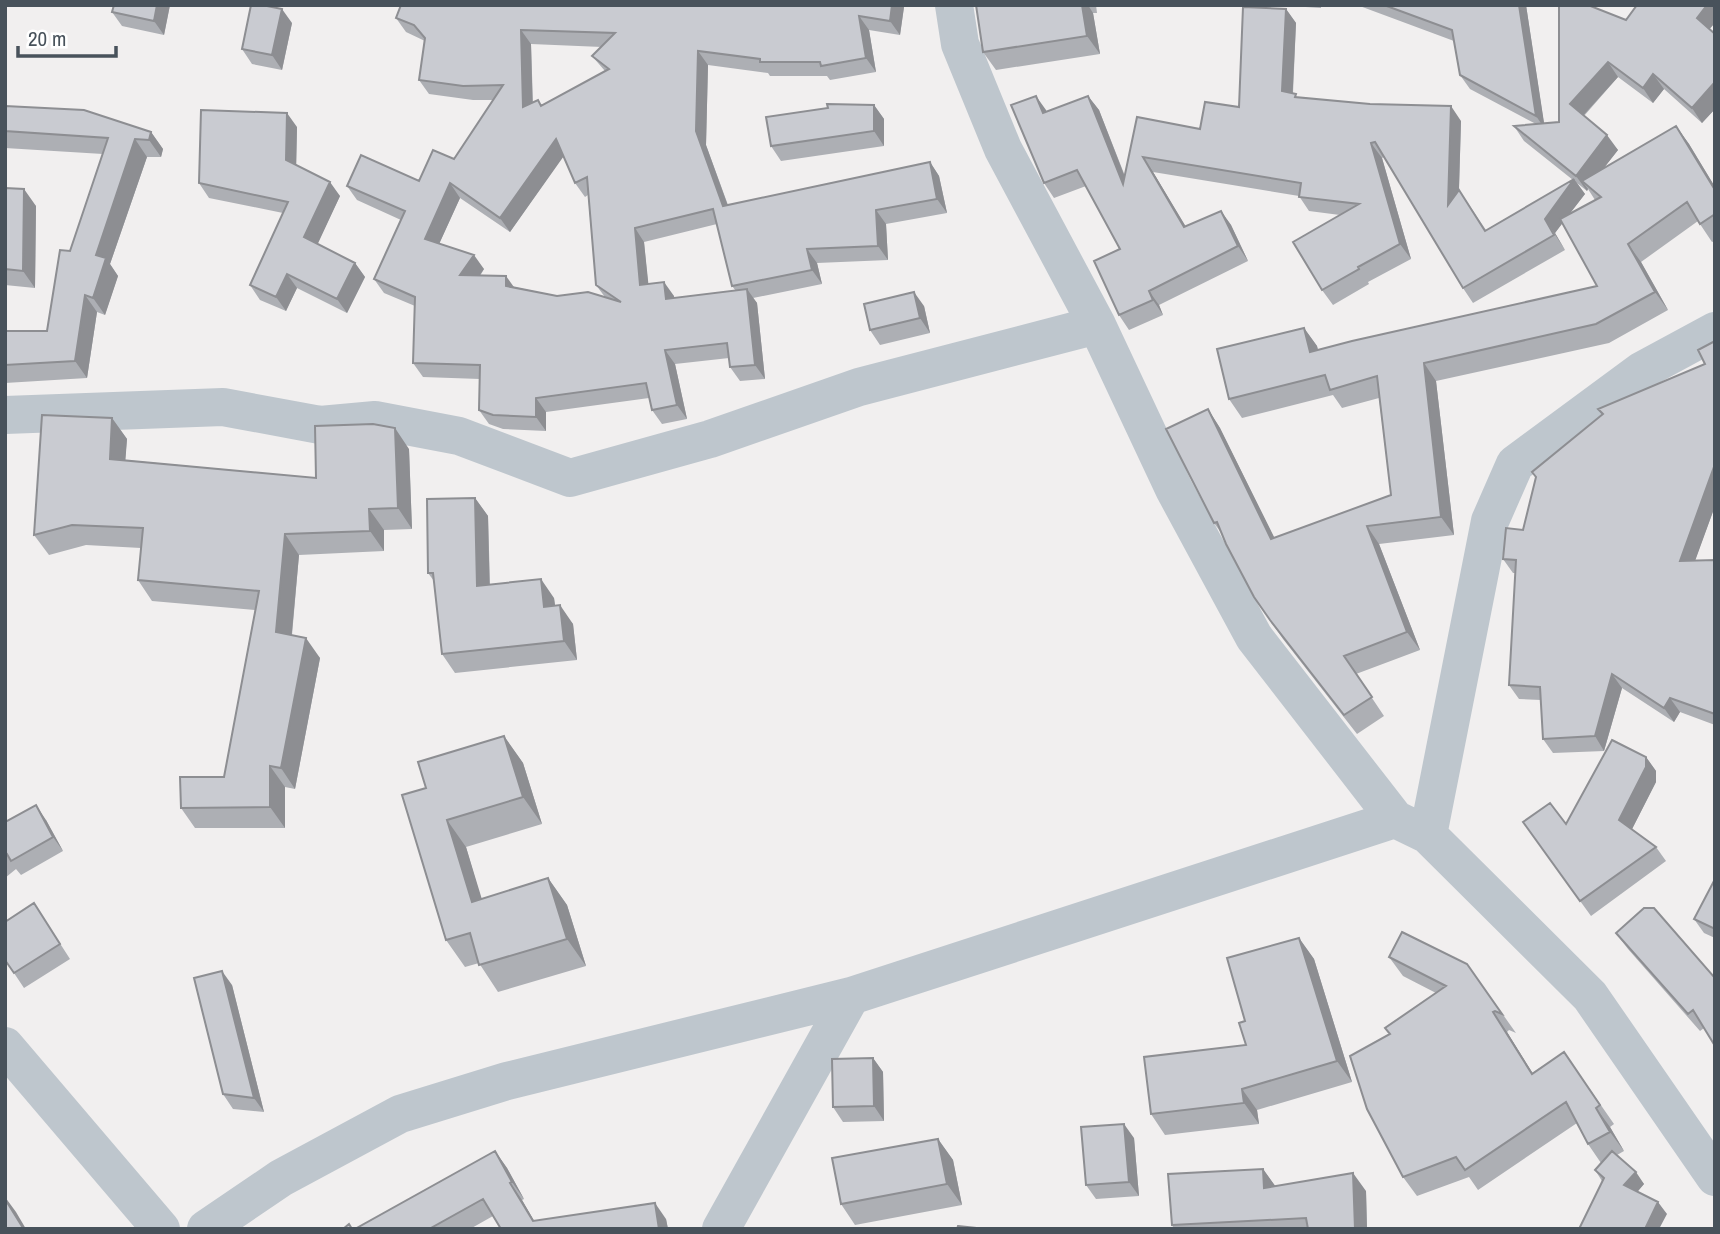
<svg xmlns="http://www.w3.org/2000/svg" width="1720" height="1234" font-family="'Archivo Narrow',sans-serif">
	<rect width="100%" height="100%" fill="#f1efef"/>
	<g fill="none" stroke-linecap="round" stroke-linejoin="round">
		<path stroke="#bec6cd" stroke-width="38" d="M954,5L960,44L1003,149L1097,325L1174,489L1254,637L1395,819
			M5,415L223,407L320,425L375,420L459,436L570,478L710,439L859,387L1097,325
			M1428,835L1590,996L1715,1177
			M5,1046L161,1229
			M206,1229L281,1178L400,1114L507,1081L851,996
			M721,1229L851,996L1395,819L1428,835L1490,521L1515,464L1641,371L1715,331"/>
	</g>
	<path fill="#adafb4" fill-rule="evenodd" d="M170,5L164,35L122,26L112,12Z
		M976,5H1096L1097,13H1093L1100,54L996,70L983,52Z
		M1275,5H1321V8Z
		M1357,5H1526L1544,124L1559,122L1626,20L1710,29L1715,34V109L1702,123L1664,89L1653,103L1618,77L1584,116L1618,150L1603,169L1676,126L1689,144L1715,187V241L1712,242L1698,221L1641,262L1668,310L1609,343L1436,381L1454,535L1379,544L1420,650L1356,674L1384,716L1357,734L1283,639L1254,597L1222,534L1214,523L1208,409L1220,428L1274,538L1391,495L1379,398L1342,408L1333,395L1242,418L1229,399L1304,328L1317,346L1318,350L1597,286L1562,223L1555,233L1565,250L1473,303L1463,288L1384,157L1382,158L1411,259L1368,282L1369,284L1333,305L1322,290L1340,215L1309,211L1299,196L1153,172L1186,227L1221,211L1231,225L1248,261L1159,305L1163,315L1129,330L1119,315L1120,249L1086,186L1054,198L1044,183L1047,112L1088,96L1099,110L1125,176L1137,117L1200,129L1239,107L1286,9L1296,23L1293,93L1298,98L1461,121L1459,190L1486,230L1573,180L1524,141L1514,126L1536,124L1470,89L1460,75L1454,41ZM1577,183L1587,191L1588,189L1595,200L1569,214L1585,194Z
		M904,7L900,35L869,30L876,72L830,80L827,76H770L768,73L708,65L706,145L728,205L930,162L939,176L947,213L886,224L888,260L817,263L822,284L753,298L757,303L765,379L740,381L730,367L729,358L675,364L687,419L662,424L652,410L649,398L546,412V431L503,429L489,424L479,410L480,379L423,377L413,363L415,306L384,293L374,279L401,220L357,200L347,186L419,181L454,159L493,100H473L429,94L419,80L425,41L406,32L396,18ZM531,44L602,47L592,56L605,71L542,105L533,103ZM563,156L575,183L585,197L588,195L596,285L605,297L557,296L514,287L480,276L484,269L439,244L460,198L510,232ZM717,224L732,286L736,291L674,298V296L648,284L644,242Z
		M292,23L282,70L252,64L242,49Z
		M874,105L884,119V146L781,161L771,146Z
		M5,106L151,132L163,149L161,157H147L110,264L118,276L105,315L97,312L87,378L5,383V331H47L70,251L103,154L5,148Z
		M297,127L296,165L340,196L317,244L355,263L365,277L347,313L297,288L286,311L260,300L250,285L283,213L209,198L199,183Z
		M5,188L36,206L35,288L5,285Z
		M924,306L930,333L880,345L870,330Z
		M1715,341V506L1695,560H1715V725L1680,712L1674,722L1622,688L1604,751L1553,753L1543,739L1541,700L1519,699L1509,685L1516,573H1513L1503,559L1523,530L1536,478L1532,472L1602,415L1598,409L1705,364Z
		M112,418L127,439L125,460L316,478L409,449L412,529L384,530V551L299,555L292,635L320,658L295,789L285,787V828H195L181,808L224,777L255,610L152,601L138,580L141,548L86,545L49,555L34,535Z
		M475,498L488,516L490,584L554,598L555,606L573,624L577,660L455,673L442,654L434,581L428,573Z
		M504,736L523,763L542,824L466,847L481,899L548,878L567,905L586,966L498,992L479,963L465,967L446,940L426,788Z
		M1646,757L1656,771V782L1632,829L1656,847L1666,861L1591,916L1523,822L1566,824Z
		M46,820L63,851L21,875L16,869L5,878V822Z
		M1715,879V938L1704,933L1694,919Z
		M34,903L70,959L24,988L14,973Z
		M1644,908L1704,1028L1700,1031L1628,949L1616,933Z
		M1299,938L1314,959L1352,1082L1257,1110L1259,1124L1165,1135L1151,1114L1246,1045L1245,1021Z
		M1389,957L1467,964L1516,1033L1509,1030L1507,1032L1532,1073L1564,1052L1614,1124L1610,1127L1624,1151L1617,1155L1644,1184L1637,1192L1667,1214L1602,1181L1595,1170L1601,1163L1588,1144L1577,1123L1478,1190L1469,1177L1417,1196L1403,1177L1436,993L1403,976Z
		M232,985L264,1112L233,1109L223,1094Z
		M873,1058L883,1072L884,1121L843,1122L833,1107Z
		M1134,1138L1139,1196L1096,1199L1086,1185Z
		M938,1139L953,1160L962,1205L855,1225L841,1204Z
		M495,1151L507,1168L524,1199L522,1200L534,1221L666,1219L668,1229H501L493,1216L470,1229H355Z
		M1263,1169L1275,1186L1366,1191L1367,1229H1174L1172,1225Z"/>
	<path fill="#8d8e92" d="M157,5H170L164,35L154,21Z
		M892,5H902L904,7L900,35L890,21Z
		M1082,5H1088L1093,13L1100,54L1087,36Z
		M1519,5H1526L1545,129L1536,116Z
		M1707,5H1715V23L1707,32L1697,18Z
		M282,9L292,23L282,70L272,55Z
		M1286,9L1296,23L1292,106L1282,91Z
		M859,16L869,30L876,72L866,58Z
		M521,30L531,44L533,121L523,107Z
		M698,51L708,65L706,145L733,220L723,206L696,131Z
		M1608,62L1618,77L1580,119L1570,104Z
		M1653,74L1664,89L1653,103L1643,88Z
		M1715,82V109L1702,123L1692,108Z
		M1036,96L1046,110L1053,128L1043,113Z
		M1088,96L1099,110L1133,198L1123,184Z
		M874,105L884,119V146L874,131Z
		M1451,106L1461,121L1458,220L1448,205Z
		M287,113L297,127L296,175L286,160Z
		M1676,126L1689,144L1715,187V190Z
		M151,132L163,149L161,157L149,140Z
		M1607,135L1618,150L1589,187L1582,181L1588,189L1587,191L1576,176Z
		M135,139L147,157L110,264L118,276L105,315L93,298L96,255Z
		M556,139L566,153L510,232L500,218Z
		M1371,143L1382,158L1411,259L1400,244Z
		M1143,157L1153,172L1195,242L1184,227Z
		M930,162L939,176L947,213L937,199Z
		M1574,179L1585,194L1555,233L1565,250L1545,219Z
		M330,182L340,196L314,252L304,237Z
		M450,183L460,198L435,253L425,239Z
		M24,189L36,206L35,288L23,271Z
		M876,210L886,224L888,260L878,246Z
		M1221,211L1231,225L1248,261L1238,246Z
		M635,228L644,242L650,299L640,285Z
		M1628,244L1641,262L1668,310L1655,292Z
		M807,249L817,263L822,284L812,270Z
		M474,255L484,269L470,289L460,275Z
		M355,263L365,277L347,313L337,299Z
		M287,274L297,288L286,311L276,297Z
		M506,276L516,290L506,286Z
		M664,282L674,296L676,313L666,299Z
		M747,289L757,303L765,379L755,365Z
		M1149,291L1159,305L1163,315L1153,300Z
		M914,292L924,306L930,333L920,318Z
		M85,295L97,312L87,378L75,361Z
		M1304,328L1317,346L1323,371L1310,352Z
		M665,350L675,364L687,419L677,405Z
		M1424,363L1436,381L1454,535L1441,517Z
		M536,398L546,412V431L536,417Z
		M1208,409L1220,428L1284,557L1271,539Z
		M112,418L127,439L124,479L110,459Z
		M395,428L409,449L412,529L398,508Z
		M1715,464V506L1690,575L1680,561Z
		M475,498L488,516L490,605L477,586Z
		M369,509L384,530V551L370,531Z
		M1367,526L1379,544L1420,650L1407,632Z
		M285,534L299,555L290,653L276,632Z
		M541,579L554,598L558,626L544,607Z
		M560,605L573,624L577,660L564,641Z
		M306,638L320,658L295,789L281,768Z
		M1612,674L1622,688L1604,751L1595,736Z
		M1670,698L1680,712L1674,722L1664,708Z
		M504,736L523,763L542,824L523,797Z
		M1646,757L1656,771V782L1629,835L1619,820Z
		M270,766L285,787V828L270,807Z
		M36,805L46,820L63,851L53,837Z
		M447,820L466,847L491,929L472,902Z
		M548,878L567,905L586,966L567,939Z
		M1299,938L1314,959L1352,1082L1337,1061Z
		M222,971L232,985L264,1112L254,1098Z
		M1493,1012L1507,1032L1545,1093L1532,1074Z
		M873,1058L883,1072L884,1121L874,1106Z
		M1242,1089L1257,1110L1259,1124L1244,1103Z
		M1596,1108L1610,1127L1624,1151L1610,1132Z
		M1124,1124L1134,1138L1139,1196L1129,1182Z
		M938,1139L953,1160L962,1205L947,1184Z
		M495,1151L507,1168L524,1199L512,1182Z
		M1263,1169L1276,1187L1264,1188Z
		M1636,1172L1644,1184L1633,1197L1624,1185Z
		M1353,1173L1366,1191L1367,1229H1355Z
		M510,1183L522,1200L539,1229L533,1221Z
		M5,1197L16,1212L26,1229L23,1228L5,1199Z
		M1658,1202L1667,1214L1659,1229H1645Z
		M655,1203L666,1219L668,1229H659Z"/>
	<path fill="#c9cbd1" stroke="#8d8e92" stroke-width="2" fill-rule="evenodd" d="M114,5H157L154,21L112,12Z
		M251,5H262L282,9L272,55L242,49Z
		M401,5H892L890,21L859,16L866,58L821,66L820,62H760V59L698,51L696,131L723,206L930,162L937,199L876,210L878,246L807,249L812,270L732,286L713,209L635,228L640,285L664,282L666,299L747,289L755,365L730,367L727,343L665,350L677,405L652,410L646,383L536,398V417L493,415L479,410L480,365L413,363L415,297L374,279L405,211L347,186L361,155L419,181L433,150L454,159L503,85L463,86L419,80L425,38L414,25L396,18ZM521,30L615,33L592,56L609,69L541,106L538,100L523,107ZM556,139L575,183L587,177L596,285L621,302L588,292L557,296L506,286V276L460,275L474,255L425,239L450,183L500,218Z
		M976,5H1082L1087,36L983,52Z
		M1384,5H1519L1536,116L1460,75L1452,30Z
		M1559,5H1588L1626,20L1637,5H1707L1697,18L1715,34V82L1692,108L1653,74L1643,88L1608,62L1570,104L1607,135L1576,176L1514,126L1559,122Z
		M1243,7L1286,9L1282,91L1296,94L1295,97L1370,104L1451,106L1448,205L1459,190L1485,231L1574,179L1545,219L1554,235L1463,288L1375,142L1371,143L1400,244L1358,267L1359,269L1322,290L1293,242L1359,204L1299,197L1301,183L1143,157L1184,227L1221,211L1238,246L1149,291L1153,300L1119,315L1094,261L1120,249L1077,170L1044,183L1011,105L1036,96L1043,113L1088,96L1123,184L1137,117L1200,129L1205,102L1239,107Z
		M827,104L874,105V131L771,146L766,117L828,108Z
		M5,106L84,110L151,132L149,140L135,139L96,255L106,258L93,298L85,295L75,361L5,365V331H47L60,250L70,251L108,138L5,131Z
		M201,110L287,113L286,160L330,182L304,237L355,263L337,299L287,274L276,297L250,285L288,202L199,183Z
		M1676,126L1715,190V214L1700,224L1687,202L1628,244L1655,292L1596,324L1424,363L1441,517L1367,526L1407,632L1344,656L1372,697L1344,715L1270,620L1254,597L1226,544L1217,522L1214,523L1166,429L1208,409L1271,539L1391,495L1377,376L1330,390L1325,375L1229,399L1217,349L1304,328L1310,352L1352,341L1597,286L1560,219L1601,197L1582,181Z
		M5,188L24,189L23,271L5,269Z
		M914,292L920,318L870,330L864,304Z
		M1715,341V464L1680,561L1715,560V714L1670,698L1664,708L1612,674L1595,736L1543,739L1540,687L1509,685L1516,560L1503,559L1506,528L1523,530L1536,477L1532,472L1603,414L1598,409L1705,364L1698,350Z
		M42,415L112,418L110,459L316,478L315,426L373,424L395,428L398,508L369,509L370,531L285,534L276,632L306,638L281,768L270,766V807L181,808L180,777H224L259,591L138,580L143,528L72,525L34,535Z
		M475,498L477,586L541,579L544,607L560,605L564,641L442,654L433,573H428L427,499Z
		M504,736L523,797L447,820L472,902L548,878L567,939L479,965L470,933L446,940L402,795L426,788L418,762Z
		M1612,740L1646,757V767L1619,820L1656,847L1580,901L1523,822L1550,803L1566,824Z
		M36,805L53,837L11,861L7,854L5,855V822Z
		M1715,879V929L1694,919Z
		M34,903L60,944L14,973L5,960V922Z
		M1644,908H1654L1715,978V1046L1693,1010L1688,1014L1616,933Z
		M1402,932L1467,964L1502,1014L1495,1011L1493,1012L1532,1074L1564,1052L1600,1105L1596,1108L1610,1132L1588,1144L1566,1102L1465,1170L1456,1157L1403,1177L1367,1109L1350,1056L1390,1034L1385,1028L1446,986L1389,957Z
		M1299,938L1337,1061L1242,1089L1244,1103L1151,1114L1144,1057L1246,1045L1239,1023L1245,1021L1227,958Z
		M222,971L254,1098L223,1094L194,978Z
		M873,1058L874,1106L833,1107L832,1059Z
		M1124,1124L1129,1182L1086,1185L1081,1127Z
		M938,1139L947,1184L841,1204L832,1158Z
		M495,1151L512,1182L510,1183L533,1221L655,1203L659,1229H501L483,1199L429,1229H355Z
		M1612,1151L1636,1172L1624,1185L1658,1202L1645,1229H1579L1604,1178L1595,1170Z
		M1263,1169L1264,1188L1353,1173L1355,1229H1308L1306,1218L1172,1225L1168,1174Z
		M5,1199L23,1228L5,1229Z
		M349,1224L352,1229H343Z
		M958,1226L986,1229H957Z"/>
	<rect width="1720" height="1234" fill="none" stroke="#48525b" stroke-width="14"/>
	<path d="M18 46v10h98v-10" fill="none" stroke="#48525b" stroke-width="3.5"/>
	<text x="28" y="46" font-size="21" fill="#48525b" stroke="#ffffff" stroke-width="5" paint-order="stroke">20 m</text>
</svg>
